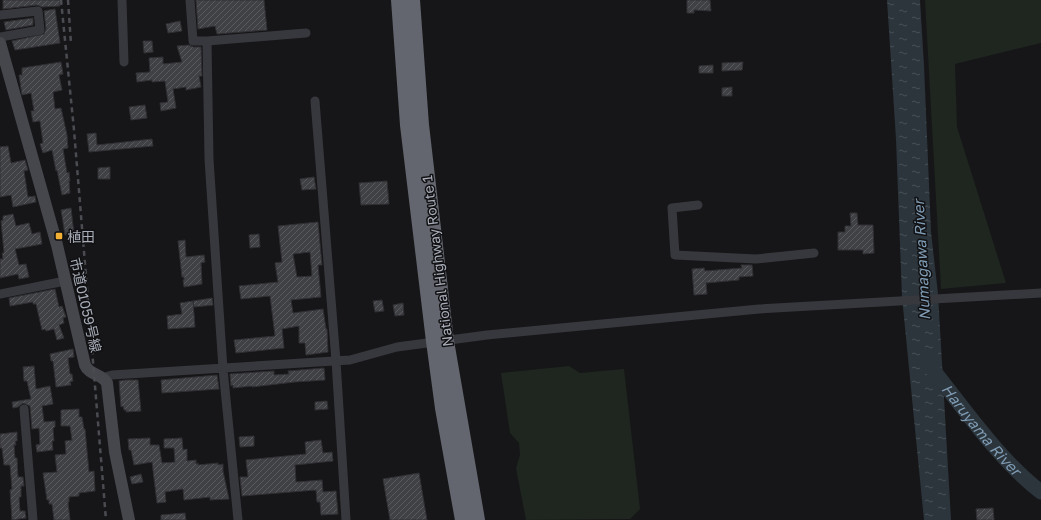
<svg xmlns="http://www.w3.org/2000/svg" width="1041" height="520" font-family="'Golos Text','Noto Sans JP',sans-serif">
	<defs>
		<pattern id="water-ripples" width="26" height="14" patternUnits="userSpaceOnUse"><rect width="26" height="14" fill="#2c353c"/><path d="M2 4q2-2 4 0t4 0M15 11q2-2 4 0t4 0" fill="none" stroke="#485056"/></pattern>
		<pattern id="building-hatch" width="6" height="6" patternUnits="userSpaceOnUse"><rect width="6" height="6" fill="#404145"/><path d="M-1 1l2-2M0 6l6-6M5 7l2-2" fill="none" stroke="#595a5e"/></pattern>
	</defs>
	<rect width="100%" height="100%" fill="#161618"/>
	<path fill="#1e261f" d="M925,0H1041V43L955,64L957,127L1006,283L941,289Z
		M569,366L580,373L624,369L640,509L630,519L526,520L516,468L520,455L519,443L510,433L501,373Z"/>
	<path fill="url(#water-ripples)" d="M887,0H920L924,66L931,232L938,294L951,520H924L902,297L896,139Z"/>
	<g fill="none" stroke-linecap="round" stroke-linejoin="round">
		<path stroke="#2c353c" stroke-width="15" id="s1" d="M930,366C963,407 999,460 1041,492"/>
	</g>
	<path fill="url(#building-hatch)" stroke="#303034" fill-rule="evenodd" d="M3,0H60V6L42,7L37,5L3,9Z
		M196,0H264L267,30L217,34L215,26L198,29Z
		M687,0H710L711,11L694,10V13H687Z
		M55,9L60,43L15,50L12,41L44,34L46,29L44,11Z
		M33,18V25L6,30L4,22Z
		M180,21L182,31L168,33L166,24Z
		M143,41H152L153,52L144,53Z
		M189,45L193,47H201L202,76H199L201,87L186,90V87L173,89L176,108L161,111L160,103L168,102L165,81L152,82V80L137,82L136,73L150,72L149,58L163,57V64L182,62L177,46Z
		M61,62L63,74L59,75L62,90L53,92L55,109L61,108L67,135L68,148L63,149L67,173L69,172L70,181H69L70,193L62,195L57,170L56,171L52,150L43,153L40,144L43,143L40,121L33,122L31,111H34L31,93L22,95L19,75H22V68Z
		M743,62L742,70L722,71V63Z
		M713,65V73H699V66Z
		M732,87V96H722V88Z
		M145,105L147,118L131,120L129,107Z
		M96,133L97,145L152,139L153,146L89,152L87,134Z
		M8,146L11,163L25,160L28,170L24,171L28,197L35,196L36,202L13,207L11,195L0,197V147Z
		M110,167V179H98V168Z
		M314,177L316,189L302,190L300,179Z
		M387,181L389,204L361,205L359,183Z
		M71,208L74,234L65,235L61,210Z
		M850,213H857L858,225H873L874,253L863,254V250H838V232H845V226H851Z
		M13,214L16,226L29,223L32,234L40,232L42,244L15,249L19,265L26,264L29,277L19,279L18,274L0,278V259H3L2,253H4L1,221L3,220V216Z
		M318,222L322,265H318L321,297L291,300L293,313L323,309L326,329H327L328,352L306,355L305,343H299V326L282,329L284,348L236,353L234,340L275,336L270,296L241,299L239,286L278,282L275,263L282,262L278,226ZM310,252L312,276L297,277L293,254Z
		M259,234L260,247L250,248L249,235Z
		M185,240L186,257L204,255L205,262L201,263L202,284L184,287L183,280H184V277H182L178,241Z
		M741,265H752L753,276L739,277V280L706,283L707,294L694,295L692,269L704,268L705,271L742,268Z
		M55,289L59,307L62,306L66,317L63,318L64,323L59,325L64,338L57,340L54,329L46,331L45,329L42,330L36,304H33V302L10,306L9,298Z
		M212,298L213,305L194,307L193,301Z
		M382,300L384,311L375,312L373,301Z
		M193,301L195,327L168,329L167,316L182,314L180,303Z
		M403,303L404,315L395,316L393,305Z
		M73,349L74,357L68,358L70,374H72L73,381L70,382L71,385L56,387L53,361H51L50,354Z
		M34,366L36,389L50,386L53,404L42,406L44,422L55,421V427L53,428L54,441H52L53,450L37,452L36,445L40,444L39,428L32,429L30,406L23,403L18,407L13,408L12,402L31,399L27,381H24L23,367Z
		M324,368L325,380L295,382L252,387V386L233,388V385L231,386L230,374L274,371V375L289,374L288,371Z
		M217,375L219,389L162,393L161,380Z
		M125,380H138L141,411L126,412V410H124L123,406L121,407L119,381Z
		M327,401L328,409L315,410V402Z
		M79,409V417H82L84,429H85L89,472L94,471L95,491L79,493V496L69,497V502H68L70,520H54L52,504H49V500H47L43,473L57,472L55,455L66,454L65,441L72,440L70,426H61V410Z
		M17,432V441H15L16,445H14L15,458H17L18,477H23L24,486H21V497H19L20,511H25L26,518L12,520L10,490L12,489L10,465H4L2,448H0V434Z
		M254,436V446L240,447L239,437Z
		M150,438V445H159L162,463L175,462L174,448H164V439L182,438L183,450L187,449V461L196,460V464L198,463V465L218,463V465L223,464V471L229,499L210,500V497L184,500L183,489L165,492L166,502L157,503L152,462L134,465L131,450H129L128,439Z
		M321,440L323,453L332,452L333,461L295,465L296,482L322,480L323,492L336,491L338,514L321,515L320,502H317L316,490L242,496L240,477H248L246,460L306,454L305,442Z
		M419,473L427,520H390L383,479Z
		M141,474L143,482L132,484L130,477Z
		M993,508L994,520H977L976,509Z
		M185,513L186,520H161V515Z"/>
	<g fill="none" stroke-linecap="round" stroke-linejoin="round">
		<path stroke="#37383d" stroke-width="9" d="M122,0L124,62
			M190,0L193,41H207L209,159L223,369L238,520
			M0,15L38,11L40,30L0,37
			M207,41L306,33
			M315,101L336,361L346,520
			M698,205L672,208L675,255L756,259L814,253
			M0,294L65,281
			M105,379L108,376L112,375L350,360L397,347L487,335L759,309L1041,293
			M24,409L33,520"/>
		<path stroke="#45474d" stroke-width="12" d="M0,43L57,245L85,365C89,375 102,374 107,383L115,452L129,520"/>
		<path stroke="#63666e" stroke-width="16" d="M399,0L408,125L434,341L443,408L463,520
			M412,0L421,125L446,341L477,520"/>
		<path stroke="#4a4c52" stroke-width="2.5" stroke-dasharray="5 4" stroke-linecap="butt" d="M61,0L74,130L106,520
			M68,0L71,44"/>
	</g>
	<rect fill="#f2b134" stroke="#111113" stroke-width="1.5" x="55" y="232" width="8" height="8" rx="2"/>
	<g text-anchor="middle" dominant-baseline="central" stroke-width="3" stroke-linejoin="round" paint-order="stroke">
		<g font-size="14" fill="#a8adb8" stroke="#111113" text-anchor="start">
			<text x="67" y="236">植田</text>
		</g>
		<g font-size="14" fill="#a8adb8" stroke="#111113">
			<text transform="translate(437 261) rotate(-97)">National Highway Route 1</text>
			<text transform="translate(86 305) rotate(77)">市道01059号線</text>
		</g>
		<g font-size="15" font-style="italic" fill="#7f9bb3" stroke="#111113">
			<text transform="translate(921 260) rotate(-93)">Numagawa River</text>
			<text stroke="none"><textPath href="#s1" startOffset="82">Haruyama River</textPath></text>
		</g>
	</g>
</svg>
